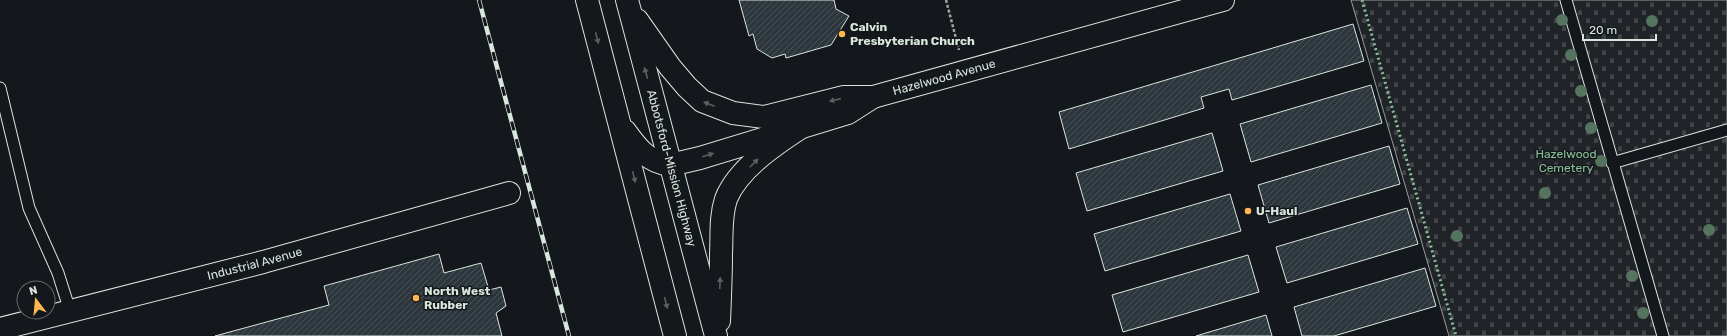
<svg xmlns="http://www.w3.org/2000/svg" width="1727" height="336" font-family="Rubik,sans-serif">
	<defs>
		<pattern id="cemetery-stones" width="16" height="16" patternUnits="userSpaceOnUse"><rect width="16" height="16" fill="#202428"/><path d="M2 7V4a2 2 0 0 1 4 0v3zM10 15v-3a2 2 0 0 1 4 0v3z" fill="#404447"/></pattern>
		<pattern id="building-hatch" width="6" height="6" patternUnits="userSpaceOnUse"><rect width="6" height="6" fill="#2c363c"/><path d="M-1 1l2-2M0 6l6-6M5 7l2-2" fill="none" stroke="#4a5358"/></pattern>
	</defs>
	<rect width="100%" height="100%" fill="#14181c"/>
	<path fill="url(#cemetery-stones)" stroke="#939e99" d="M1351,0H1727V336H1449Z"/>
	<path fill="url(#building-hatch)" stroke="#d8e6dc" d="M739,0H834L836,9L849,16L831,45L786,58L785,54L772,58L757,49L753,34L749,36Z
		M1353,24L1364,61L1232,100L1229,89L1201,97L1204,108L1069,149L1059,112Z
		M1371,85L1382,123L1251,162L1240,124Z
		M1212,133L1223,171L1087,211L1076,173Z
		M1389,146L1400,184L1269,223L1258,185Z
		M1230,194L1241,231L1105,271L1094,234Z
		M1407,208L1418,244L1287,283L1276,247Z
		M439,254L444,273L481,263L489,290L501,287L506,306L496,313L502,336H215L329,305L324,286Z
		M1248,255L1259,292L1123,332L1112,295Z
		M1425,268L1436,306L1334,336H1302L1294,307Z
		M1266,315L1272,336H1196Z"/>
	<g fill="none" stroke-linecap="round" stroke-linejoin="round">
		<g stroke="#d8e6dc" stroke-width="13">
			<path id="lane" d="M1566,0L1663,336
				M0,88L29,208L58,273L70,311
				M1612,163L1727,130"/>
		</g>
		<g stroke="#d8e6dc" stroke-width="24">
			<g id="street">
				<path id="s1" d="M0,329L263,262L509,193"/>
			</g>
		</g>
		<g stroke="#d8e6dc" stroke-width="24">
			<g id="secondary">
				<path id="s2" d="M670,165L700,158L848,113L873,97L1223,0"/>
			</g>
		</g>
		<g stroke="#d8e6dc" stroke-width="24">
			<g id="highway">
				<path d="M587,0L675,336"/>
				<path id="s3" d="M627,0L716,336"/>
				<path d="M637,20L670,67L687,87L702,101L733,113L764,117L844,97H873"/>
				<path d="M625,131C637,148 648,162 670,165"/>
				<path d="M719,321C720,298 721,276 721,254C722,236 720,217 726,199C738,169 774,145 800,128"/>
			</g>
		</g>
		<path stroke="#9da8a2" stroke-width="2.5" stroke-dasharray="3 2" stroke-linecap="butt" d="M946,0L959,50"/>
		<use href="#lane" stroke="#14181c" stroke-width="11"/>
		<use href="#street" stroke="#14181c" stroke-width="22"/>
		<use href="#secondary" stroke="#14181c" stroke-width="22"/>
		<use href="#highway" stroke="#14181c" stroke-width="22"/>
		<g stroke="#d8e6dc" stroke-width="4.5">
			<path id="rail" d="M479,0L569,336"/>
		</g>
		<use href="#rail" stroke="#14181c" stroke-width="3" stroke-dasharray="9" stroke-linecap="butt"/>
		<path stroke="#8ac095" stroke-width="3" stroke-dasharray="2 3" stroke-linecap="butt" d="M1362,0L1456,336"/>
	</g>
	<g fill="#55745f">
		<circle cx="1562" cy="20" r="6"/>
		<circle cx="1652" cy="21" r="6"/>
		<circle cx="1571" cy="55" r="6"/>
		<circle cx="1581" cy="91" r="6"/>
		<circle cx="1591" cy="128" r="6"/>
		<circle cx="1601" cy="161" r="6"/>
		<circle cx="1545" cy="193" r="6"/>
		<circle cx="1709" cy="230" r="6"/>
		<circle cx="1457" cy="236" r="6"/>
		<circle cx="1632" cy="276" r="6"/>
		<circle cx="1643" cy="313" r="6"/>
	</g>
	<defs><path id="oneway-solid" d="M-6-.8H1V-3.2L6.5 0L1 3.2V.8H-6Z"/></defs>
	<g fill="#59605f">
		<use href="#oneway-solid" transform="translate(597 38) rotate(75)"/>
		<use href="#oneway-solid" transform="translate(646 73) rotate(-105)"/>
		<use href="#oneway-solid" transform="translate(835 100) rotate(167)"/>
		<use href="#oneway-solid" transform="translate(709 104) rotate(-159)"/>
		<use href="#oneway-solid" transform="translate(708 155) rotate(-17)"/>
		<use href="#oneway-solid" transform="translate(754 163) rotate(-45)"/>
		<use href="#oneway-solid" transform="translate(634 177) rotate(76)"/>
		<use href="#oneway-solid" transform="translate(720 283) rotate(-88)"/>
		<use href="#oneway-solid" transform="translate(666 303) rotate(76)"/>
	</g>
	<g fill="#ffb74d" stroke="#14181c" stroke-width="1.5">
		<circle cx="842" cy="34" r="4"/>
		<circle cx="1248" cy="211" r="4"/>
		<circle cx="416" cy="298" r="4"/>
	</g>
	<g text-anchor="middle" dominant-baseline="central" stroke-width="3" stroke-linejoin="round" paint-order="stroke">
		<g font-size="12" font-weight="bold" fill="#d8e6dc" stroke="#14181c" text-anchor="start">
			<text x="850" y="27">Calvin<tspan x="850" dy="14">Presbyterian Church</tspan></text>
			<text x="1256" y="211">U-Haul</text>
			<text x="424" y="291">North West<tspan x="424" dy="14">Rubber</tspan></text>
		</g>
		<g font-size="12" fill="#d8e6dc" stroke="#14181c">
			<text stroke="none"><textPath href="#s2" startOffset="289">Hazelwood Avenue</textPath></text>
			<text stroke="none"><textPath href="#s3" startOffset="174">Abbotsford-Mission Highway</textPath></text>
			<text stroke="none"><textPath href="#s1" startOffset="263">Industrial Avenue</textPath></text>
		</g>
		<g font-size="12" fill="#8ac095" stroke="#14181c">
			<text x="1566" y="154">Hazelwood<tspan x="1566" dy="14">Cemetery</tspan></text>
		</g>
	</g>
	<g transform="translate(36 300) rotate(344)"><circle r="19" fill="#14181c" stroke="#626a69"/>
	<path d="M0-3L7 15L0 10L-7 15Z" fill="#ffb74d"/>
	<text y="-6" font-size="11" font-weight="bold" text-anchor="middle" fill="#d8e6dc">N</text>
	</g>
	<path d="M1583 34v6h73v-6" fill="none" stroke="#d8e6dc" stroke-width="2"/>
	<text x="1589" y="34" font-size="12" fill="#d8e6dc" stroke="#14181c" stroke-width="3" paint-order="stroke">20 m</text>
</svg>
